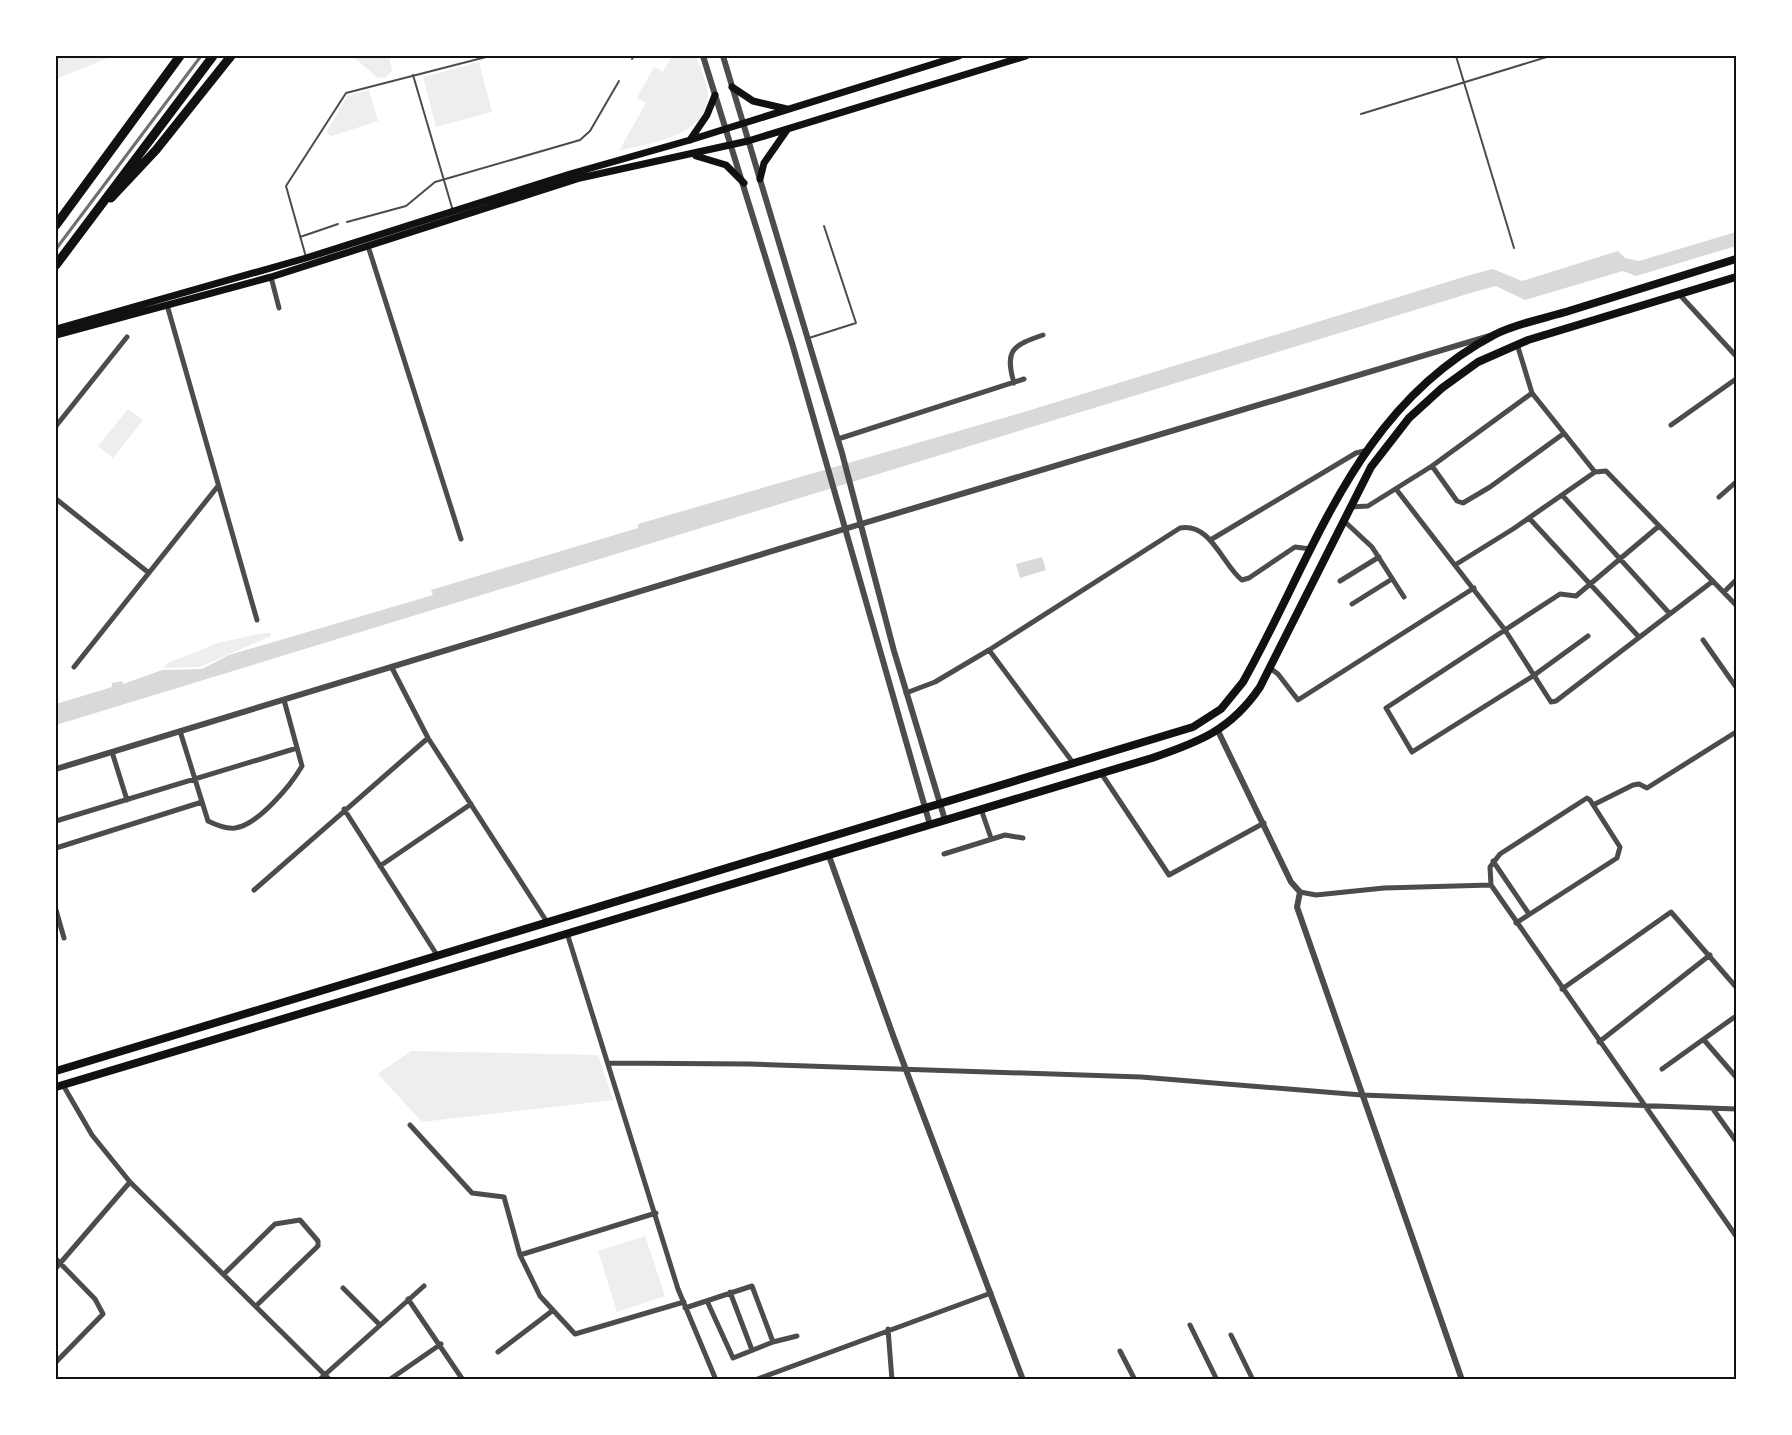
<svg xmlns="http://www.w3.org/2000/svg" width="1792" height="1435" font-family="Commissioner,sans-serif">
	<rect width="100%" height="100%" fill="#fff"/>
	<path fill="#eee" d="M56,56H113L56,79Z
		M352,56H389L392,71L386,77L378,78Z
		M672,56H696C700,67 708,84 708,96C706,138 649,142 619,151L646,103L637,98L654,67L663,72Z
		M479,62L492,112L436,127L423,77Z
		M369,90L378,121L332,136L328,134L327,131L347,96Z
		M128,409L143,420L113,458L98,446Z
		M263,633H271V636L200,667L163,668L168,663L218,643Z
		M411,1051L598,1055L613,1100L422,1122L378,1074Z
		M645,1236L665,1296L617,1312L598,1251Z"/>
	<path fill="#d9d9d9" d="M1736,232V246L1636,276L1623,271L1525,300L1496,286L1474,292L56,725V704L112,687V683L122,681L123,684L162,670L202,669L229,655L433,595L431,590L638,528V524L1024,412L1470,275L1493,269L1522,281L1618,251L1625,258L1639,261Z
		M1042,557L1046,570L1020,578L1016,564Z"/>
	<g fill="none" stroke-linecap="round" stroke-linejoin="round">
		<path stroke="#4c4c4c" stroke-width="2" d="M1456,56L1514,248
			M632,59L634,56
			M413,75L453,211
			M1361,114L1550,56
			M347,222L406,206L435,182L580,140L590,131L619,81
			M300,237L338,224
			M306,257L286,186L346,93L490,56
			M809,338L856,323L824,226"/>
		<path stroke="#4c4c4c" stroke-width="5" d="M368,246L461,539
			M271,277L279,308
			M1679,294L1736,356
			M167,305L257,620
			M1517,344L1532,393L1595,472L1606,471L1736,605
			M1014,383C1004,349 1014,345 1043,335
			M1671,425L1736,379
			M56,426L127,337
			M838,439L1024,379
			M1432,466L1457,501L1463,503L1490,487L1563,434
			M1396,489L1505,630L1551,702L1556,701L1713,581
			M1562,495L1670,614
			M1719,497L1736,482
			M56,499L149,573
			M1350,507L1368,506L1432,466L1532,393
			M1529,518L1639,637
			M1343,520L1372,547L1404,597
			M1212,539L1356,453L1364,451
			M1455,565L1513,529L1595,472
			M1340,581L1379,557
			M1724,592L1736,580
			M1352,604L1392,579
			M1588,636L1533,676L1412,752L1386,708L1560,594L1576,596L1659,526
			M1703,640L1736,687
			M989,650L1074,764
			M74,667L218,486
			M392,668L428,738L547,922
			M1270,668L1278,674L1298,700L1474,588
			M906,693L935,682L989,650L1180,528C1211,522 1223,566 1242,580L1249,578L1295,547L1311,549
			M180,731L208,821C216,825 225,829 235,828C258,825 291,785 302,766L284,700
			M112,752L127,800
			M1101,773L1169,875L1264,823
			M1593,805L1633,785L1639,784L1647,788L1736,732
			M344,809L437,955
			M981,809L991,838
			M56,821L297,748
			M56,848L202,802
			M944,854L1005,835L1023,838
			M1493,861L1529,914
			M380,866L471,804
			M1491,885L1490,867L1500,854L1587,798L1590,800L1620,847L1617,858L1516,923
			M254,890L428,738
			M1300,892L1316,895L1384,888L1491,885L1736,1236
			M56,910L64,938
			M567,933L678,1289L716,1380
			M1562,989L1671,912L1736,987
			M1704,1040L1736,1077
			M1599,1042L1710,955
			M609,1063L749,1064L1141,1077L1362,1095L1736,1109
			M1662,1069L1736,1016
			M63,1085L92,1135L130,1182L330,1380
			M1713,1109L1736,1141
			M410,1125L472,1193L504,1197L520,1255L540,1296L575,1334L684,1302
			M520,1255L656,1213
			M56,1259L95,1299L103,1314L56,1362
			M56,1268L130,1182
			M224,1274L275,1224L300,1220L318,1241V1246L257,1305
			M343,1288L379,1324
			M730,1292L752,1350
			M408,1299L463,1380
			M685,1308L752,1286L773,1342L733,1358L707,1301
			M1190,1325L1217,1380
			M888,1329L892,1380
			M1231,1335L1253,1380
			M773,1342L797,1336
			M1120,1351L1135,1380
			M498,1352L552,1311
			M319,1380L424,1286
			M389,1380L441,1344
			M755,1380L991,1293"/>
		<path stroke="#4c4c4c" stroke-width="6" d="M703,56L792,343L930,825
			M723,56L842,453L894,651L945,820
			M1218,731L1291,882L1300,892L1297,907L1462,1380
			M56,769L861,524L1489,336
			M829,856L894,1038L1023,1380"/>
		<path stroke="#111" stroke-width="7" d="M732,87L753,101L787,109
			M690,140L707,115L715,95
			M696,156L726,165L744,183
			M760,179L764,163L787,130
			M56,329L306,258L570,174L690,140L959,56
			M56,335L271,277L580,178L748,141L1026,56"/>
		<path stroke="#111" stroke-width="8" d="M56,1071L1193,727L1221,709L1243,682C1315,554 1355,408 1494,335C1517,323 1547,318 1572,310C1627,293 1682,276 1736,259
			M56,1087L1152,758C1199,742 1231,730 1260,687L1371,467L1409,418L1442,388L1478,362L1528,340L1736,277"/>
		<path stroke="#111" stroke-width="9" d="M111,198L156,150L231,56
			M56,225L180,56
			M56,265L213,56"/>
		<path stroke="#707070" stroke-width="3" d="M56,249L201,56"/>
	</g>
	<rect width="1792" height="1435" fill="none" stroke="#ffffff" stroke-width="114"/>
	<rect x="57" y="57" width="1678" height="1321" fill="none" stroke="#111" stroke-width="2"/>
</svg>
